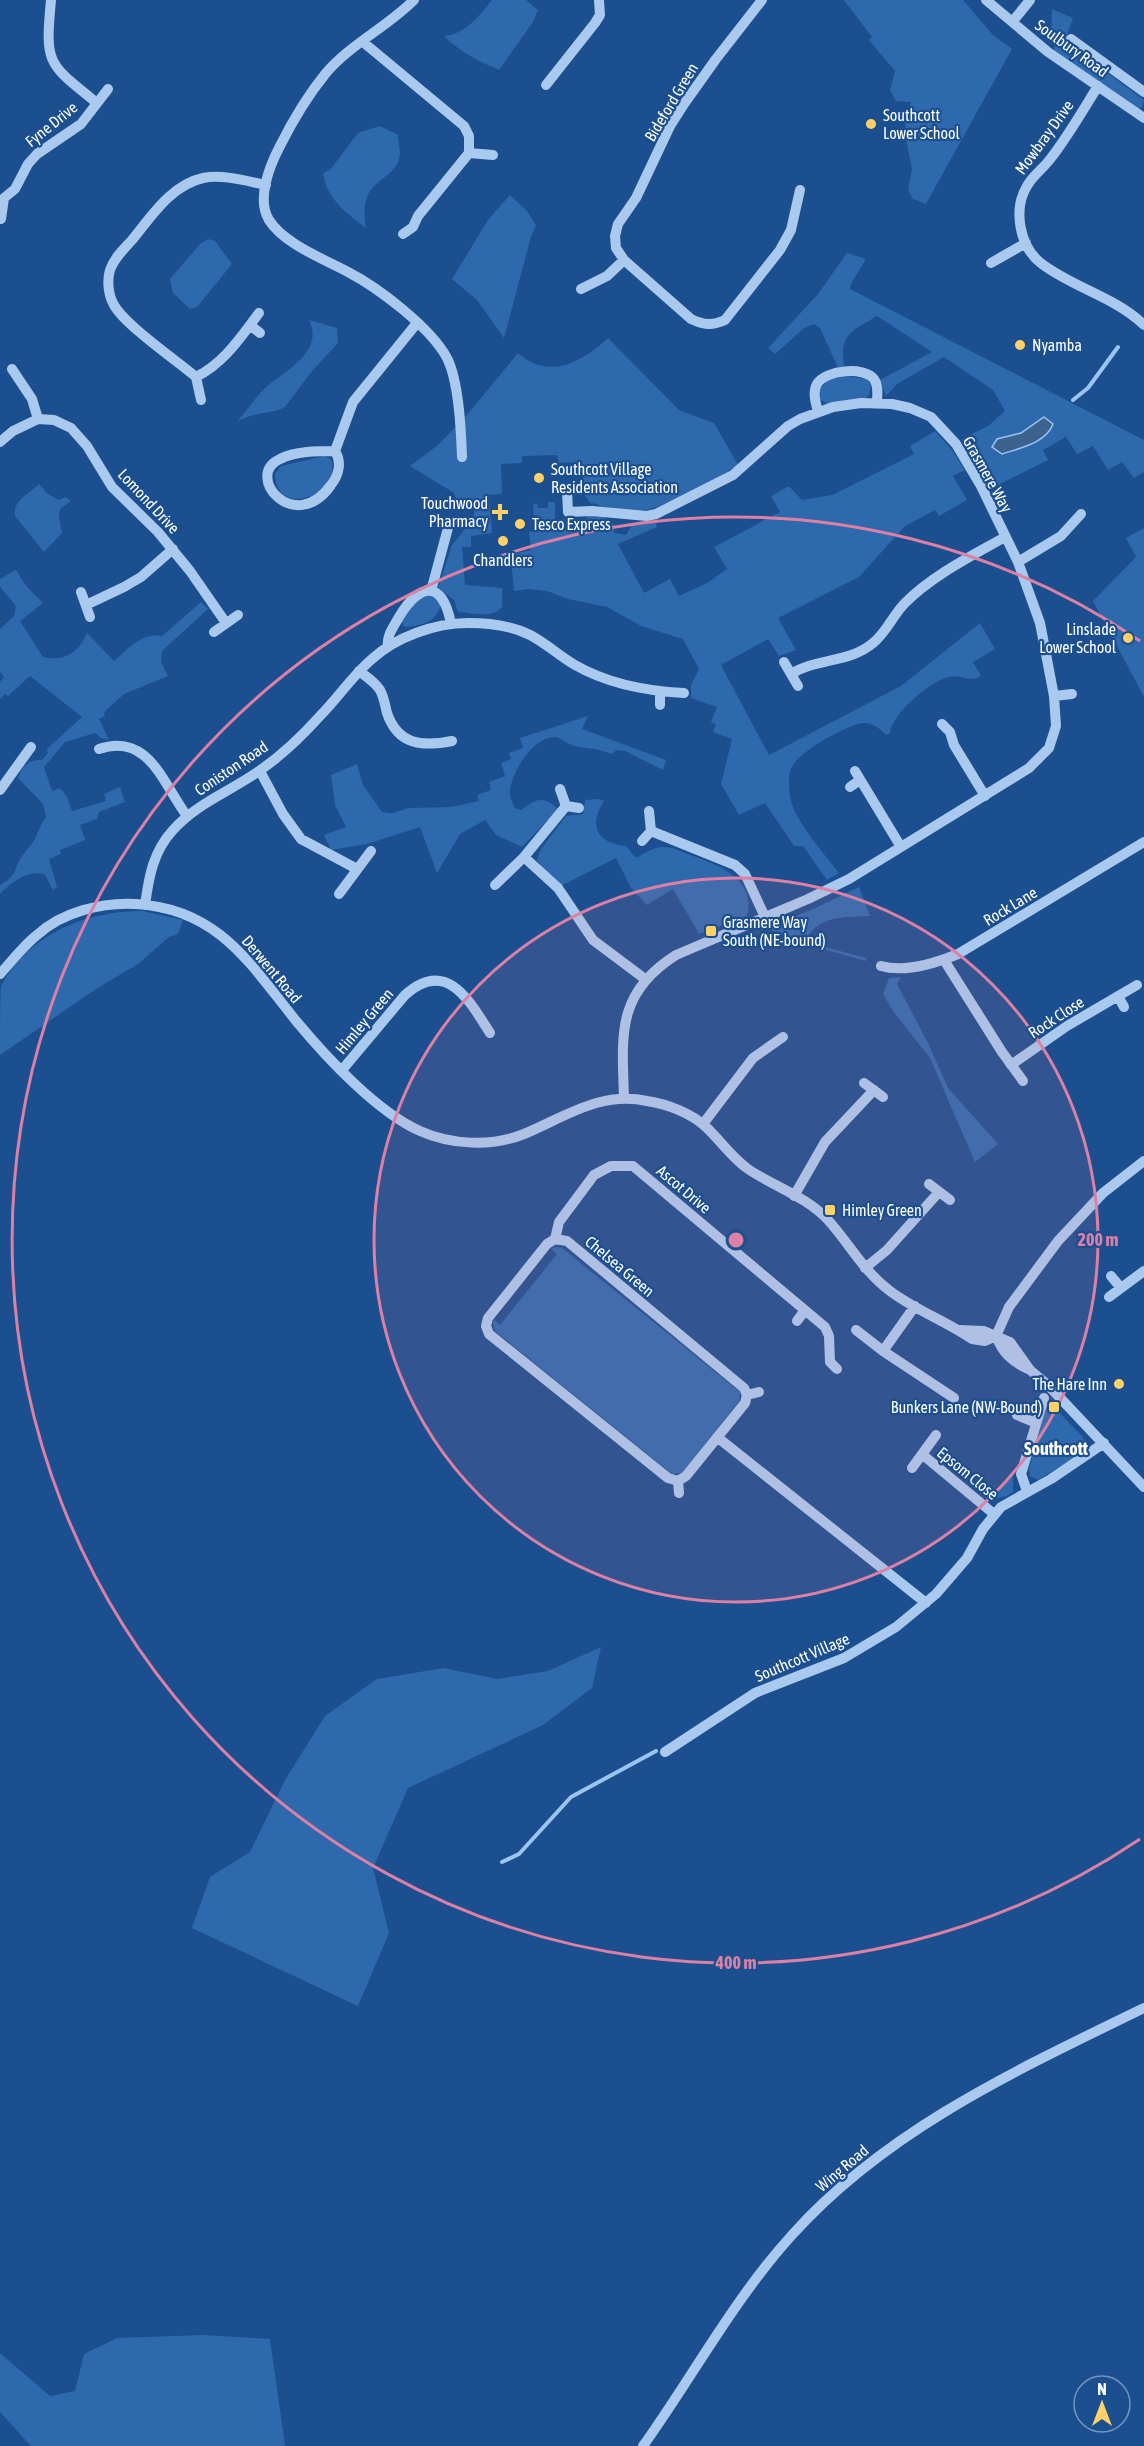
<svg xmlns="http://www.w3.org/2000/svg" width="1144" height="2446" font-family="'Asap Condensed',sans-serif">
	<rect width="100%" height="100%" fill="#1b4f8f"/>
	<path fill="#2e69ad" d="M492,0H526L538,10L533,22L499,70C478,61 460,52 444,36C465,35 480,15 492,0Z
		M844,0H963L993,35L1012,49L926,204L913,199L908,190L912,169L906,139L905,123L911,102L896,101L890,90L895,71L869,40L872,37Z
		M1052,9L1073,18L1066,38L1104,66L1102,69L1144,100L1142,107L1138,109L1054,51L1055,46L1051,43Z
		M380,126L398,135C398,141 400,148 400,154C397,184 356,175 366,228C347,214 326,198 323,173L330,170L358,133Z
		M510,195L527,211L536,225L531,237L504,338L477,300L452,279L488,220Z
		M208,239L215,241L232,264L197,307L190,309L173,293L170,279L200,244Z
		M847,253L866,259L852,282L850,289L1144,440V472L1134,478L1122,462L1108,470L1093,446L1077,454L1066,437L1043,450L1048,460L990,489L978,464L962,439L988,426L1005,411L993,390L944,357L897,384L886,396L880,380L932,352L877,316C852,331 839,334 844,366L838,368L820,328L814,324L804,328L775,354L768,348L818,294Z
		M309,320L337,328L338,343L312,371L285,407C270,415 256,411 238,421C247,410 255,398 265,388C284,371 325,352 309,320Z
		M608,338L679,410L714,423L738,465C719,478 667,506 646,510C632,513 614,508 600,506L597,504L590,503L580,488L583,487C582,466 581,461 559,463L557,455L522,456V463L501,464L502,494L489,495L492,533L471,536V547H462L465,585L502,588V607C492,619 473,613 458,612L454,600L438,588L452,545L474,518V509L457,501L454,493L410,466L438,445L467,415L518,353C548,380 582,363 608,338Z
		M844,376L868,379L871,385L869,395L866,398L828,404L819,399L818,392L827,381Z
		M935,431L952,450L965,470L953,476L967,500L939,516L935,510L905,526L859,577L778,618L796,650L779,656L768,639L721,665L769,755L901,686L980,623L995,649L973,662L981,676C968,683 961,674 949,677C931,680 891,715 890,733L886,735C881,729 871,722 863,723C846,725 796,753 791,769C788,776 789,789 790,796C791,816 826,856 839,873L827,880L803,846H794L765,803L739,815L721,784L732,739L713,732L716,724L711,722L717,707L691,698V685L699,669L683,639L641,626L607,607L568,599L547,591L529,589L514,591L511,558L518,553L531,550L529,532L535,531L533,504L537,503L538,508H548V502H555V519H564L565,526H585L587,516L604,517L613,524L614,533L626,535L631,526L655,521L657,527L618,544L644,593L670,579L679,596L707,583L727,569L714,547L780,512L771,496L789,486L802,500L832,495L914,454L910,446Z
		M324,456L331,459C343,495 276,520 275,474L281,466Z
		M39,484L48,494L59,500L66,497L71,501L60,509L59,517L62,533L44,552L15,516C12,501 30,493 39,484Z
		M1144,528V697L1093,601L1136,557L1126,538Z
		M16,570L27,587L43,603L20,621L43,657C63,662 79,653 87,633L114,661C129,648 141,633 162,636L201,602L208,609L162,651L161,662L168,676L124,694L104,712L105,716L99,719L109,740L101,738L95,733L65,742L44,767L52,791L60,788L67,797L72,811L106,801L104,794L120,787L125,802L99,812L97,819L80,825L85,840L60,850L61,854L49,859L57,887L53,890L45,875C30,868 10,883 0,894V885C16,876 13,873 20,859C24,852 31,846 35,839C39,829 40,826 46,817L43,804L18,778C23,765 29,759 42,760L48,753L47,749L82,717L30,676L8,696L5,694L0,699V682L4,677L0,672V629L14,616L16,606L0,587V579Z
		M431,594L441,604C437,622 421,626 405,627L401,621L418,598Z
		M588,716L582,729L666,760L663,770L625,751L616,750L613,754C607,753 601,750 595,749C587,748 579,748 572,745C566,743 561,738 556,737C534,736 512,771 510,790C509,797 512,802 515,808L521,810C536,799 543,795 558,809L522,847L496,835L485,820L460,834L437,873L420,827L367,844L331,850L324,835L346,827L335,805L331,775L357,764L363,785L382,812L392,813L409,808L451,807L479,801L477,795L491,790L489,782L505,776L501,763L511,759L509,753L523,748L520,738Z
		M599,799L604,801C588,826 597,843 626,846L636,858C644,854 653,847 662,847C671,846 682,852 690,855C718,864 757,880 747,916L699,934L673,889L647,905L631,888L616,858L559,887L537,860L541,849L566,816L583,814L585,800Z
		M859,887L870,916C848,917 814,915 806,942L866,958V961L787,939L767,927L811,910Z
		M142,911L183,920L178,934L169,937L138,964L96,989L0,1055C0,1043 0,994 1,986C29,934 85,911 142,911Z
		M901,977L897,984L929,1045L948,1088L998,1144L975,1162L930,1058L893,1011L883,994L889,978Z
		M555,1247L562,1248L740,1392L739,1401L682,1473L672,1474L495,1331L493,1322L494,1320L500,1325L557,1254L551,1249Z
		M1048,1401L1083,1437L1085,1443L1083,1452L1038,1480L1030,1476L1029,1469Z
		M1013,1472V1492L1007,1496L993,1499Z
		M601,1647L592,1688L543,1725L408,1788L373,1868L389,1933L358,2006L192,1928L210,1877L250,1852L285,1780L325,1716L377,1679L444,1668L497,1679L548,1671Z
		M204,2335L270,2339L285,2446H31L0,2412V2353L50,2396L75,2391L84,2354L117,2338Z"/>
	<path fill="#3c6290" stroke="#9cc4f0" stroke-width="1.5" d="M1044,417L1053,424C1046,443 1020,448 1002,454L992,447L997,439L1021,433Z"/>
	<g fill="none" stroke-linecap="round" stroke-linejoin="round">
		<path stroke="#9cc4f0" stroke-width="4" d="M1073,400L1088,388L1118,347
			M502,1862L519,1854L571,1797L656,1751"/>
		<path stroke="#a9c9ee" stroke-width="10" d="M51,0C45,64 47,63 97,103
			M414,0C387,27 351,44 326,73C308,95 293,120 280,146C270,165 256,199 269,220C284,244 324,259 348,272C379,288 431,328 447,358C459,382 461,430 462,457
			M762,0L716,59L684,104L670,126L636,198L618,224L615,236L616,248L624,260L691,319C704,325 712,326 725,320L780,250L791,230L800,190
			M986,0L1048,52L1144,118
			M1013,21L1030,0
			M1071,39L1144,92
			M363,42L464,126L469,136V153L418,216L413,227L403,234
			M546,85L595,23L600,15L599,0
			M1098,86C1083,110 1068,136 1051,158C1044,168 1033,175 1027,186C1013,209 1019,247 1042,264C1074,288 1115,297 1144,325
			M469,153L493,155
			M1,219L4,198L15,189L28,164L37,154L81,124L108,89
			M991,263L1026,243
			M581,289L607,276L624,260
			M259,313C240,338 224,363 196,377C176,360 125,325 114,305C108,295 107,280 110,270C114,258 124,249 132,240C151,217 171,185 203,178C223,174 246,181 266,185
			M250,325L260,333
			M196,377L201,400
			M818,412C816,403 812,393 817,384C825,370 864,366 874,379C879,386 877,395 877,403
			M38,419L54,420L71,428L87,446L112,487L158,532L190,571L226,623
			M0,442L13,431L38,419L32,399L12,369
			M335,451C318,451 295,451 280,459C243,476 295,536 331,485C339,475 342,462 335,451L353,402L417,323
			M567,491L568,512L592,511L647,516L656,514L733,475L788,426L800,419L833,407L861,403L892,404L910,408L931,417L956,444L981,486L1018,562L1040,623L1054,696L1056,726L1049,748L1029,768L849,879L808,899L676,955C616,993 622,1035 624,1098
			M1018,562L1061,536L1081,514
			M431,591L448,528
			M81,592L90,617
			M86,605L124,587L141,577L173,549
			M214,632L238,615
			M388,647C386,636 394,626 399,617C420,582 443,580 451,624
			M784,662L791,674C816,658 850,663 873,643C886,633 893,615 905,603C933,575 970,557 1005,537
			M359,671C367,677 375,682 380,690C384,697 385,705 387,713C398,745 422,747 452,741
			M791,674L798,686
			M660,692V705
			M1054,696L1072,694
			M942,724L950,732L954,745L985,796
			M99,749C149,732 163,784 187,816
			M260,771L283,814L301,839L357,869
			M855,771L901,847
			M850,787L860,780
			M560,789L566,806L579,808
			M0,790L31,747
			M651,831L735,865L745,874L765,917
			M642,841L651,831L649,811
			M524,857L558,888L593,940L645,979
			M495,885L524,857L566,806
			M339,894L371,851
			M145,905C149,876 153,852 173,830C197,803 231,791 259,771C281,756 302,736 320,716C338,698 352,676 372,659C396,637 435,623 468,623C488,623 511,625 530,635C546,643 559,656 575,665C608,684 646,691 684,693
			M944,960L1002,1052L1023,1081
			M881,966C905,973 936,963 958,954L1144,842
			M0,974C12,961 23,946 37,935C62,912 102,902 136,904C219,909 250,964 297,1022C327,1058 377,1112 420,1131C451,1145 492,1147 524,1134C565,1117 600,1091 647,1101C667,1104 691,1113 706,1127C720,1140 732,1158 748,1169C773,1186 807,1197 828,1220C849,1243 863,1271 890,1291C915,1310 946,1321 972,1339L985,1341L996,1336
			M1118,996L1124,1007
			M1011,1065L1067,1026L1137,985
			M342,1070L405,995C447,957 470,1002 490,1033
			M864,1083L883,1097
			M703,1124L753,1058L783,1037
			M929,1184L950,1200
			M794,1196L825,1142L874,1090
			M555,1239L567,1241L744,1388L747,1395L745,1403L686,1476L678,1481L668,1478L489,1334L486,1326L488,1318L547,1244Z
			M555,1239L559,1222L594,1175L611,1166H633L825,1327L829,1336L830,1362L837,1369
			M865,1268L887,1250L939,1192
			M1111,1276L1121,1288
			M1109,1297L1144,1271
			M797,1321L805,1310
			M856,1330L883,1351L954,1398
			M959,1330L984,1331L1010,1342L1030,1370L1048,1385L1144,1487
			M996,1336L1009,1307L1058,1241L1103,1193L1144,1161
			M996,1336C1003,1353 1011,1361 1028,1369
			M883,1351L915,1306
			M747,1395L759,1392
			M1017,1415L1036,1423
			M717,1437L926,1603
			M923,1455L994,1514
			M912,1468L936,1435
			M678,1481L679,1493
			M1027,1491L1021,1474L1044,1398
			M665,1752L755,1693L844,1658L896,1627L936,1594L967,1558L983,1529L1001,1507L1051,1479L1104,1443
			M643,2446C693,2376 734,2299 792,2235C887,2129 1019,2069 1144,2008"/>
	</g>
	<circle cx="736" cy="1240" r="362" fill="#dd80a5" fill-opacity=".12"/>
	<g fill="none" stroke="#dd80a5" stroke-width="3">
		<circle cx="736" cy="1240" r="362"/>
		<path d="M1140 1839A723 723 0 1 1 1140 641"/>
	</g>
	<g fill="#ffd166" stroke="#1b4f8f" stroke-width="2">
		<circle cx="871" cy="124" r="6"/>
		<circle cx="1020" cy="345" r="6"/>
		<circle cx="539" cy="478" r="6"/>
		<path d="M497 503h6v6h6v6h-6v6h-6v-6h-6v-6h6z"/>
		<circle cx="520" cy="524" r="6"/>
		<circle cx="503" cy="541" r="6"/>
		<circle cx="1128" cy="638" r="6"/>
		<rect x="705" y="925" width="12" height="12" rx="3"/>
		<rect x="824" y="1204" width="12" height="12" rx="3"/>
		<circle cx="1119" cy="1384" r="6"/>
		<rect x="1048" y="1401" width="12" height="12" rx="3"/>
	</g>
	<g text-anchor="middle" dominant-baseline="central" stroke-width="4.5" stroke-linejoin="round" paint-order="stroke">
		<g font-size="16" fill="#fff" stroke="#1b4f8f">
			<text transform="translate(1072 48) rotate(36)">Soulbury Road</text>
			<text transform="translate(671 102) rotate(-59)">Bideford Green</text>
			<text transform="translate(51 124) rotate(-39)">Fyne Drive</text>
			<text transform="translate(1044 137) rotate(-54)">Mowbray Drive</text>
			<text transform="translate(988 474) rotate(61)">Grasmere Way</text>
			<text transform="translate(149 501) rotate(47)">Lomond Drive</text>
			<text transform="translate(231 768) rotate(-34)">Coniston Road</text>
			<text transform="translate(1010 906) rotate(-31)">Rock Lane</text>
			<text transform="translate(272 969) rotate(50)">Derwent Road</text>
			<text transform="translate(1056 1017) rotate(-33)">Rock Close</text>
			<text transform="translate(364 1021) rotate(-50)">Himley Green</text>
			<text transform="translate(684 1189) rotate(40)">Ascot Drive</text>
			<text transform="translate(620 1266) rotate(40)">Chelsea Green</text>
			<text transform="translate(968 1473) rotate(39)">Epsom Close</text>
			<text transform="translate(802 1657) rotate(-23)">Southcott Village</text>
			<text transform="translate(842 2168) rotate(-40)">Wing Road</text>
		</g>
		<g font-size="16" fill="#fff" stroke="#1b4f8f" text-anchor="start">
			<text x="883" y="115">Southcott<tspan x="883" dy="18">Lower School</tspan></text>
			<text x="1032" y="345">Nyamba</text>
			<text x="551" y="469">Southcott Village<tspan x="551" dy="18">Residents Association</tspan></text>
			<text x="488" y="503" text-anchor="end">Touchwood<tspan x="488" dy="18">Pharmacy</tspan></text>
			<text x="532" y="524">Tesco Express</text>
			<text x="503" y="560" text-anchor="middle">Chandlers</text>
			<text x="1116" y="629" text-anchor="end">Linslade<tspan x="1116" dy="18">Lower School</tspan></text>
			<text x="723" y="922">Grasmere Way<tspan x="723" dy="18">South (NE-bound)</tspan></text>
			<text x="842" y="1210">Himley Green</text>
			<text x="1107" y="1384" text-anchor="end">The Hare Inn</text>
			<text x="1042" y="1407" text-anchor="end">Bunkers Lane (NW-Bound)</text>
		</g>
		<g font-size="18" font-weight="bold" fill="#fff" stroke="#1b4f8f">
			<text x="1056" y="1448">Southcott</text>
		</g>
	</g>
	<circle cx="736" cy="1240" r="9" fill="#dd80a5" stroke="#1b4f8f" stroke-width="3"/>
	<g font-size="18" text-anchor="middle" font-weight="bold" fill="#dd80a5" stroke="#1b4f8f" stroke-width="4.5" stroke-linejoin="round" paint-order="stroke">
		<text x="1098" y="1246">200 m</text>
		<text x="736" y="1969">400 m</text>
	</g>
	<g transform="translate(1102 2404)"><circle r="28" fill="#1b4f8f" stroke="#7695bc" stroke-width="1.5"/>
	<path d="M0-4.5L10 22L0 15L-10 22Z" fill="#ffd166"/>
	<text y="-9" font-size="16" font-weight="bold" text-anchor="middle" fill="#ffffff">N</text>
	</g>
</svg>
